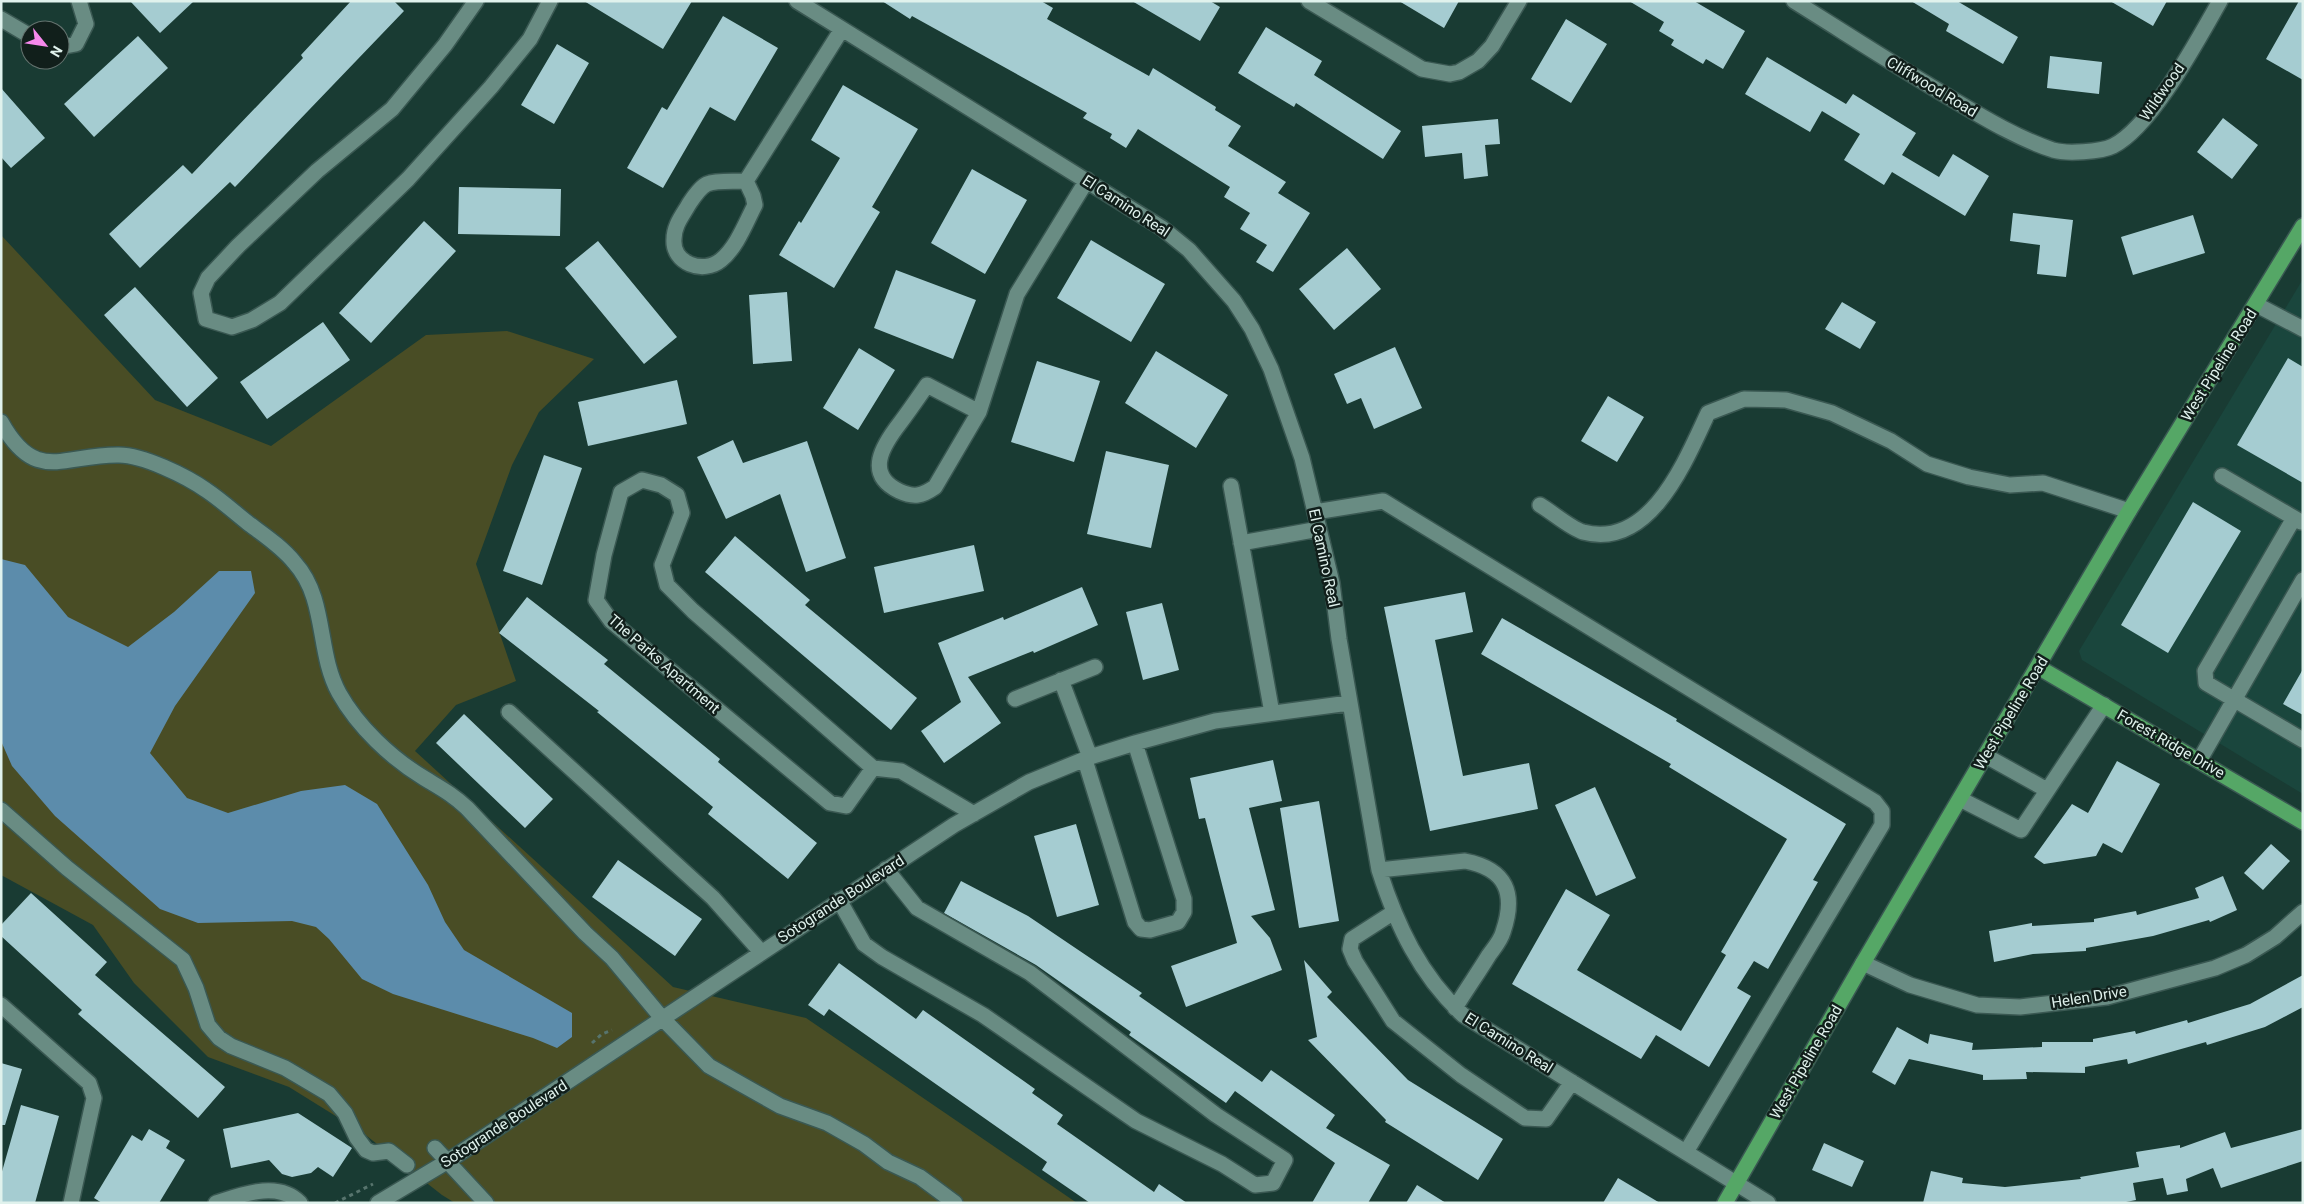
<svg xmlns="http://www.w3.org/2000/svg" width="2304" height="1204" font-family="Roboto,sans-serif">
	<rect width="100%" height="100%" fill="#193b33"/>
	<path fill="#1a463d" d="M2303,279V794L2082,660L2079,651Z"/>
	<path fill="#494d25" d="M1,235L155,400L271,446L426,335L507,331L594,359L539,412L512,465L476,564L516,681L456,705L415,751L673,987L806,1018L1077,1203H455L442,1195L363,1133L289,1087L208,1057L134,983L93,925L1,875Z"/>
	<path fill="#5c8cab" d="M1,559L25,565L68,617L128,647L174,612L219,571H251L255,593L175,706L150,753L187,798L228,813L301,791L345,785L377,804L428,885L445,922L464,950L572,1013V1037L557,1048L533,1038L393,994L362,979L329,939L316,927L292,921L198,923L160,909L55,816L12,766L1,741Z"/>
	<path fill="#a5ccd1" d="M130,1H194L160,33Z
		M351,1H394L404,11L235,187L230,182L140,268L109,234L183,165L192,174L303,58L301,55Z
		M584,1H692L663,49Z
		M882,1H1041L1053,8L1047,19L1149,76L1153,68L1216,107L1215,110L1241,126L1228,146L1286,182L1278,193L1310,213L1273,272L1256,262L1267,245L1240,229L1250,213L1224,197L1230,187L1138,129L1126,148L1110,138L1112,134L1083,118L1087,113L912,16L910,19Z
		M1132,1H1210L1220,7L1200,41Z
		M1399,1H1459L1444,28Z
		M1629,1H1694L1745,31L1723,69L1706,59L1703,64L1671,45L1674,40L1659,31L1664,22Z
		M1911,1H1957L2018,37L2003,64L1946,31L1949,24Z
		M2110,1H2167L2153,26Z
		M2299,1H2303V80L2266,59Z
		M723,16L778,48L735,121L710,107L663,188L627,168L662,107L667,110Z
		M1566,19L1607,44L1571,103L1531,79Z
		M1266,27L1322,61L1314,75L1401,131L1383,159L1296,103L1294,107L1238,73Z
		M138,36L168,68L94,137L64,104Z
		M557,44L589,63L554,124L521,105Z
		M2050,56L2102,62L2099,94L2047,88Z
		M1767,57L1846,104L1853,94L1916,133L1902,155L1939,177L1953,154L1989,176L1965,216L1892,172L1884,185L1844,160L1860,134L1822,111L1810,132L1745,94Z
		M843,85L918,129L872,207L880,212L834,288L779,255L799,221L801,223L840,158L811,140Z
		M1,88L45,138L11,168L1,157Z
		M2223,118L2258,145L2232,179L2197,152Z
		M1498,119L1500,144L1485,145L1488,176L1464,179L1462,153L1425,157L1422,126Z
		M972,169L1027,200L985,274L931,243Z
		M459,187L561,189L560,236L458,234Z
		M2013,213L2073,220L2066,277L2037,274L2040,245L2010,241Z
		M2193,215L2205,253L2133,275L2121,237Z
		M424,221L456,251L371,343L339,313Z
		M1091,240L1165,284L1131,342L1057,298Z
		M598,241L677,337L644,364L565,268Z
		M1347,248L1381,289L1334,330L1299,289Z
		M896,270L976,300L953,359L874,328Z
		M135,287L218,378L187,407L104,315Z
		M787,292L792,361L753,364L749,295Z
		M1842,302L1876,322L1860,349L1825,329Z
		M323,322L350,360L267,419L240,382Z
		M1395,347L1422,408L1374,429L1361,398L1347,404L1334,374Z
		M859,348L895,370L858,430L823,408Z
		M1156,351L1228,395L1196,448L1125,403Z
		M2288,358L2303,367V483L2237,445Z
		M1037,361L1100,381L1074,462L1011,442Z
		M677,380L687,424L588,446L578,402Z
		M1608,396L1644,417L1617,462L1581,441Z
		M733,440L743,463L807,441L846,558L806,572L780,494L726,519L697,457Z
		M1106,451L1169,465L1151,548L1087,534Z
		M544,455L582,468L542,585L503,571Z
		M2193,502L2241,531L2168,653L2121,625Z
		M735,536L810,600L805,605L917,698L891,730L705,572Z
		M974,545L984,591L884,613L874,567Z
		M1082,587L1098,625L1034,653L1033,651L968,677L1001,723L944,763L921,731L961,702L938,643L1003,617L1004,620Z
		M1465,592L1473,632L1435,640L1463,776L1529,763L1538,809L1430,831L1384,607Z
		M527,597L608,660L604,664L720,759L718,762L817,843L788,879L708,814L713,807L597,712L599,711L499,633Z
		M1162,603L1179,670L1143,680L1126,612Z
		M1502,618L1677,719L1676,721L1846,824L1813,880L1818,882L1768,969L1754,961L1737,988L1751,996L1709,1067L1656,1035L1641,1059L1512,984L1566,889L1610,915L1577,970L1681,1031L1726,955L1721,952L1787,839L1669,767L1671,764L1481,654Z
		M2303,669V715L2283,704Z
		M464,714L553,799L525,828L436,743Z
		M1273,760L1282,801L1249,808L1275,910L1251,916L1270,938L1282,970L1186,1007L1171,966L1237,943L1205,818L1199,819L1190,778Z
		M2117,761L2160,784L2122,853L2103,843L2096,856L2044,864L2034,857L2072,804L2088,813Z
		M1595,787L1636,878L1596,896L1555,805Z
		M1319,801L1339,921L1299,928L1280,808Z
		M1076,824L1099,905L1057,917L1034,836Z
		M2271,844L2290,861L2263,890L2244,873Z
		M618,860L702,919L675,956L592,897Z
		M2223,876L2237,910L2210,922L2209,920L2153,936L2086,948V951L2033,954L1994,962L1989,931L2032,923V926L2094,922V919L2136,911L2137,915L2199,898L2195,888Z
		M961,881L1028,916L1142,993L1139,996L1262,1082L1271,1070L1335,1115L1326,1128L1390,1165L1368,1203H1312L1335,1163L1235,1091L1226,1103L1129,1035L1131,1032L1036,965L944,913Z
		M31,893L107,962L95,975L225,1087L198,1118L78,1014L82,1010L1,936V925Z
		M1304,960L1332,992L1327,997L1408,1080L1503,1139L1478,1180L1385,1122L1386,1120L1308,1040L1317,1037Z
		M839,963L916,1019L923,1010L1035,1089L1032,1093L1063,1115L1057,1124L1154,1192L1159,1184L1187,1203H1090L1042,1170L1047,1162L829,1009L824,1016L808,1005Z
		M2303,975V1007L2265,1027L2207,1045L2206,1042L2128,1064L2127,1059L2085,1067V1073L2026,1072L2027,1079L1983,1080V1075L1909,1059L1895,1085L1872,1072L1897,1027L1928,1044L1930,1034L1973,1043L1972,1050L2042,1047V1042H2093V1039L2135,1031L2136,1034L2187,1020L2188,1023L2250,1004Z
		M1,1063L22,1069L5,1125H1Z
		M21,1105L59,1116L35,1203H1V1175Z
		M298,1113L352,1148L333,1177L318,1167L311,1173L292,1177L282,1174L269,1160L231,1168L223,1129Z
		M149,1129L170,1141L166,1148L185,1160L159,1203H102L94,1198L132,1135L142,1141Z
		M2303,1129V1161L2221,1188L2213,1168L2186,1179L2188,1191L2167,1195L2163,1178L2133,1183L2136,1200L2121,1203H1923L1931,1171L1963,1178L1962,1183L2005,1187L2081,1179L2080,1177L2139,1167L2136,1152L2180,1145V1148L2225,1132L2231,1148Z
		M1824,1143L1864,1161L1852,1187L1812,1170Z
		M1618,1178L1660,1203H1603Z
		M1417,1185L1446,1203H1406Z"/>
	<g fill="none" stroke-linecap="round" stroke-linejoin="round">
		<g stroke="#3a5852" stroke-width="18">
			<path id="minor" d="M476,1L445,45L392,109L317,171L238,246L208,278L201,293L206,319L232,327L252,320L280,303L408,179L491,87L530,39L550,1
				M797,1L1162,228L1189,250L1234,301L1252,329L1271,369L1302,458L1332,583L1339,639L1379,870C1397,926 1420,975 1463,1015L1768,1203
				M1309,1L1422,69L1450,74L1459,72L1478,61L1492,46L1519,1
				M1794,1C1847,34 1899,68 1952,99C1984,118 2017,138 2053,150C2066,154 2101,152 2113,146C2152,126 2197,41 2220,1
				M1,19L30,36
				M60,47L76,44L86,24L79,1
				M746,181L753,196L755,205C746,222 737,247 721,260C703,275 672,263 674,239C674,225 683,215 689,204C693,198 700,187 707,184C717,180 734,182 746,181Z
				M746,181L842,29
				M2257,305L2303,329
				M927,385L979,412L935,487C922,496 914,498 899,491C864,474 883,445 900,423C909,411 918,398 927,385Z
				M979,412L1017,294L1087,180
				M1,422C36,485 63,454 119,455C143,455 186,476 206,490C221,500 234,512 248,523C264,535 282,547 294,562C303,572 310,585 314,598C324,630 323,664 339,693C358,727 391,758 424,778C442,789 452,794 467,808L585,933L612,958L662,1018L709,1066L780,1106L827,1123L864,1144L888,1162L920,1177L955,1203
				M2222,476L2301,522
				M1231,486L1272,713
				M1540,505C1552,512 1570,528 1583,532C1650,550 1685,462 1708,413L1744,399L1786,400L1832,413L1891,441L1927,464L1969,477L2010,485L2043,483L2129,511
				M1315,512L1383,501L1875,802L1882,811V825L1686,1152
				M2294,518L2205,671L2206,683L2303,740
				M1241,543L1319,529
				M1061,680L1090,757
				M1015,699L1095,667
				M509,712L713,898L761,952
				M1986,756L2047,790
				M1085,760L1135,922L1141,929L1150,930L1178,922L1184,912V899L1135,743
				M2199,761L2303,580
				M873,768L846,806L830,803L611,621L596,600L604,555L621,492L642,480L661,485L677,495L682,513L662,565L667,585L693,611L873,768L901,771L974,814
				M1960,799L2021,830L2104,705
				M1,810L67,868L183,960L196,988L208,1025L219,1038L231,1046L285,1068L329,1094L345,1113L357,1138L366,1150L373,1153L389,1151L407,1165
				M1379,870L1465,861C1507,869 1516,894 1503,932C1501,940 1494,948 1489,955C1478,973 1466,990 1455,1008
				M839,900L864,944L882,957L983,1015L1136,1121L1222,1164L1255,1185L1273,1183L1285,1160L1216,1115L1030,973L917,908L886,869
				M1394,912L1352,939L1350,949L1355,961L1393,1021L1461,1075L1525,1118L1546,1119L1572,1082
				M1863,963L1910,985L1977,1005L2020,1007L2107,997L2215,968L2246,955L2275,937L2303,912
				M1,1005L89,1083L94,1098L71,1203
				M435,1148L486,1203
				M216,1203C241,1195 278,1180 300,1203
				M378,1203L448,1161L954,825L1029,782L1090,757L1135,743L1215,721L1349,703"/>
		</g>
		<g stroke="#3a5852" stroke-width="18">
			<path id="major" d="M2038,667L2303,822
				M1725,1203L1863,963L2129,511L2303,226"/>
		</g>
		<path stroke="#57746d" stroke-width="3" stroke-dasharray="4 4" stroke-linecap="butt" d="M592,1043L602,1034L612,1030
			M335,1203L373,1184"/>
		<use href="#minor" stroke="#698c83" stroke-width="15"/>
		<use href="#major" stroke="#55a766" stroke-width="15"/>
	</g>
	<g text-anchor="middle" dominant-baseline="central" stroke-width="5" stroke-linejoin="round" paint-order="stroke">
		<g font-size="15" fill="#e0f2ed" stroke="#111f1b">
			<text transform="translate(1932 87) rotate(31)">Cliffwood Road</text>
			<text transform="translate(2162 92) rotate(-55)">Wildwood</text>
			<text transform="translate(1126 206) rotate(33)">El Camino Real</text>
			<text transform="translate(2219 365) rotate(-58)">West Pipeline Road</text>
			<text transform="translate(1324 558) rotate(78)">El Camino Real</text>
			<text transform="translate(664 664) rotate(41)">The Parks Apartment</text>
			<text transform="translate(2011 713) rotate(-59)">West Pipeline Road</text>
			<text transform="translate(2171 744) rotate(30)">Forest Ridge Drive</text>
			<text transform="translate(841 899) rotate(-33)">Sotogrande Boulevard</text>
			<text transform="translate(2089 997) rotate(-9)">Helen Drive</text>
			<text transform="translate(1509 1043) rotate(32)">El Camino Real</text>
			<text transform="translate(1806 1062) rotate(-60)">West Pipeline Road</text>
			<text transform="translate(504 1124) rotate(-33)">Sotogrande Boulevard</text>
		</g>
	</g>
	<rect width="2304" height="1204" fill="none" stroke="#e0f2ed" stroke-width="5"/>
	<g transform="translate(45 45) rotate(120)"><circle r="24" fill="#111f1b" stroke="#64736f"/>
	<path d="M0-4L9 19L0 12L-9 19Z" fill="#f788ec"/>
	<text y="-8" font-size="14" font-weight="bold" text-anchor="middle" fill="#e0f2ed">N</text>
	</g>
</svg>
